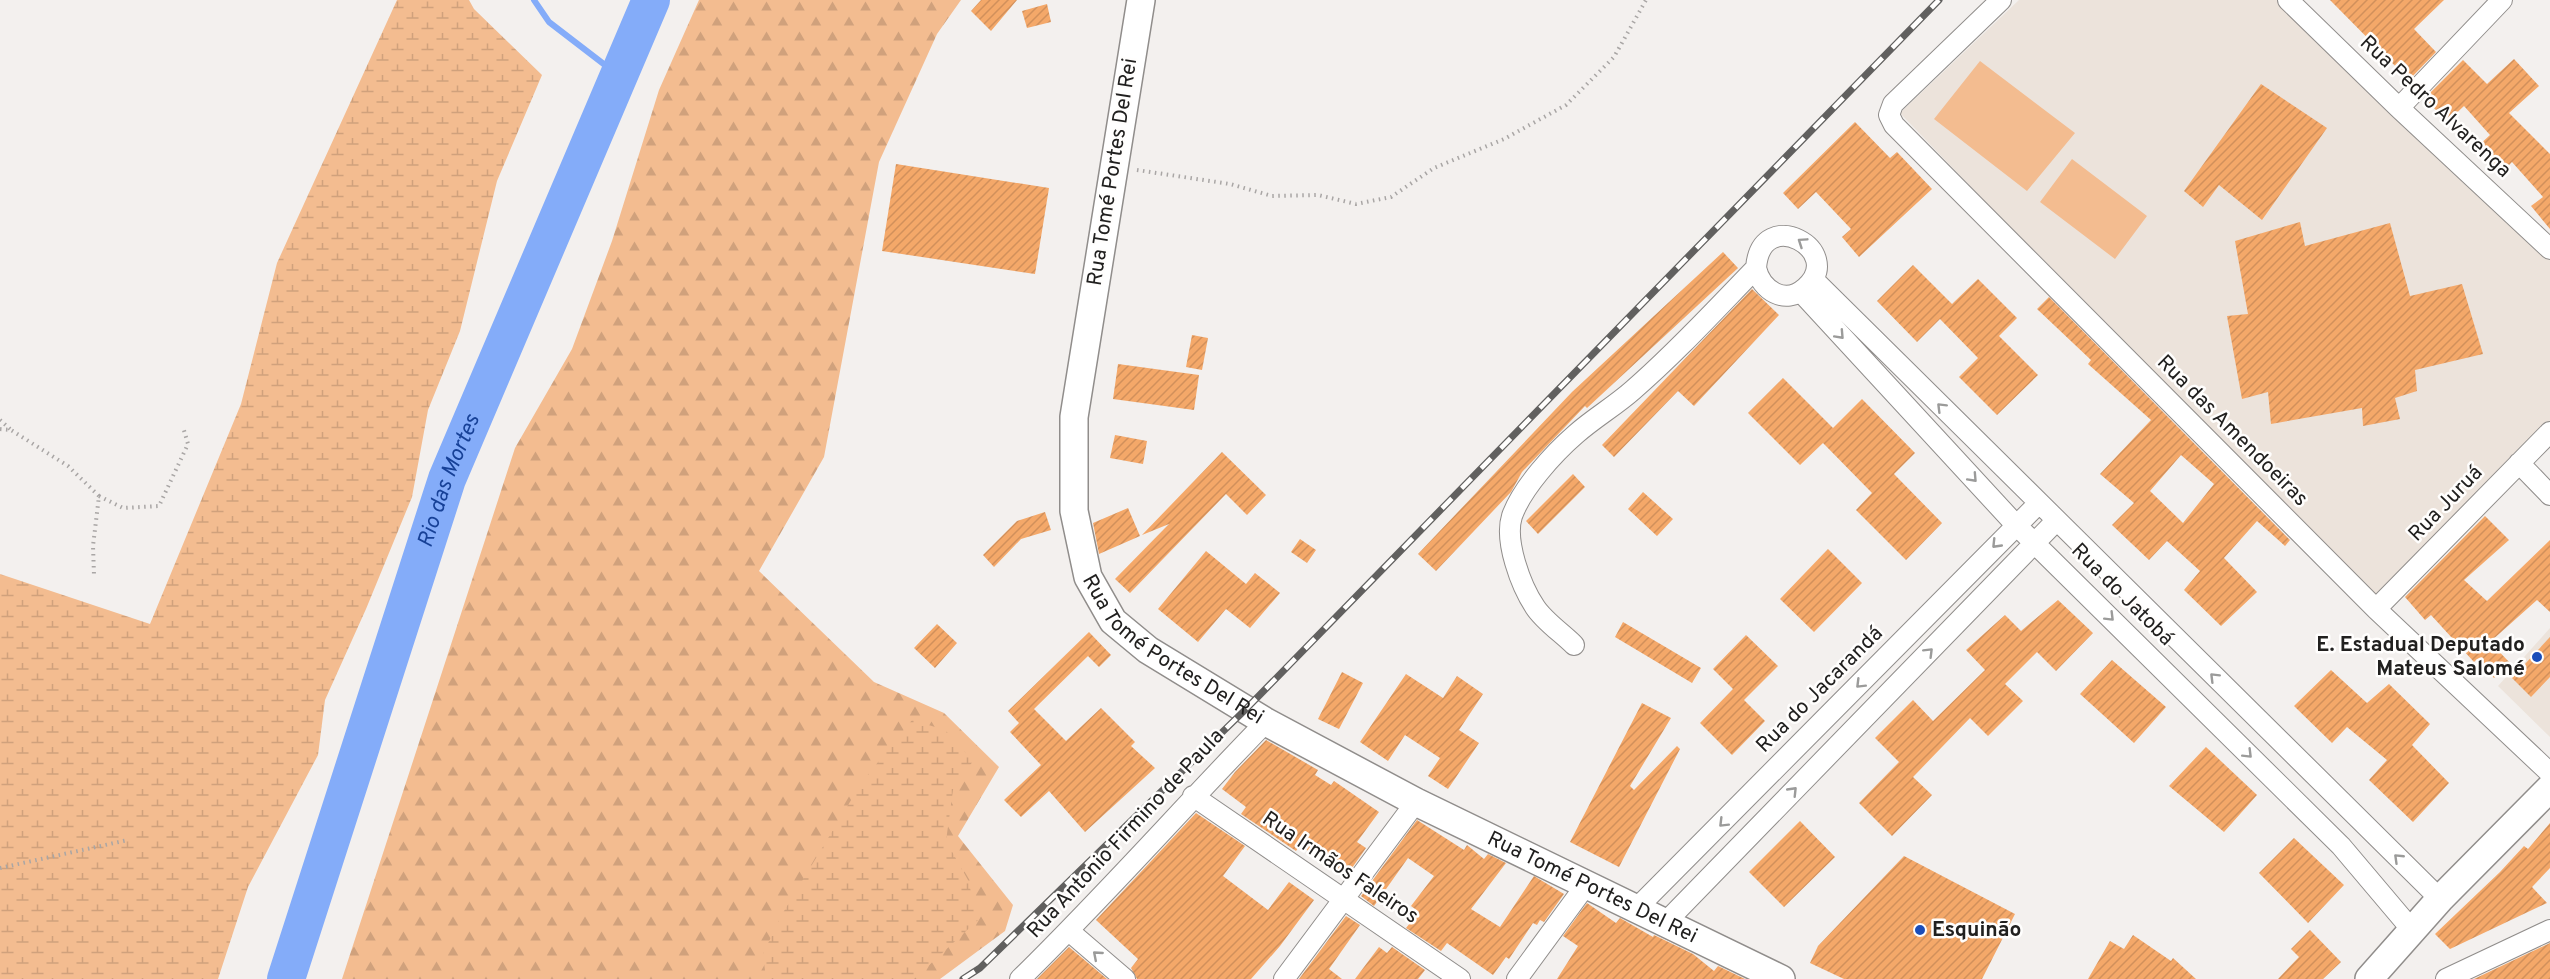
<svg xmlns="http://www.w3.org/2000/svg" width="2550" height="979" font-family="Overpass,sans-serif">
	<defs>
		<pattern id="forest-firs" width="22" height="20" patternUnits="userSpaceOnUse" patternTransform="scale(1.5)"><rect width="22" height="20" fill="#f3bc90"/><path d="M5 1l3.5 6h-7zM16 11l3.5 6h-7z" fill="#d0a17c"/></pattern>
		<pattern id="wetland-marsh" width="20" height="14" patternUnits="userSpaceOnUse" patternTransform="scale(1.5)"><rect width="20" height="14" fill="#f3bc90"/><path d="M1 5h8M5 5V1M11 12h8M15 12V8" fill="none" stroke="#d0a17c"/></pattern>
		<pattern id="building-hatch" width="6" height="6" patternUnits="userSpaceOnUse" patternTransform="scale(1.5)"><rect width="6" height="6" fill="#f4a869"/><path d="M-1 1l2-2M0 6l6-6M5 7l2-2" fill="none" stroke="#d1905b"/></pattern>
	</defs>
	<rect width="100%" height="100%" fill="#f3f0ee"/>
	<path fill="#ece3db" d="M2019,0H2287L2550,248V432L2376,609L1900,113Z
		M2550,628V737L2498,686Z"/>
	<path fill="url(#forest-firs)" d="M699,0H961L937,34L879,162L824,457L759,571L874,682L944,713L999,767L958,836L1013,905L1005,931L940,979H342L515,448L572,349L612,241L659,90Z"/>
	<path fill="url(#wetland-marsh)" d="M397,0H469L474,9L542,75L497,181L460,331L428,410L412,497L366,609L325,700L318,755L248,887L218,979H0V574L150,624L241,404L277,263Z
		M912,720L945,730L973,761L953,790L946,841L968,880L978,920L914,979H766L763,954L781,916L862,782Z"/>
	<path fill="#f3bc90" d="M1980,61L2075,133L2027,191L1934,119Z
		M2072,159L2147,216L2115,259L2040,202Z"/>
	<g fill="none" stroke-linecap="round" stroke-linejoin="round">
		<path stroke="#84acf9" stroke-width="6" d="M534,0L549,22L618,75"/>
		<path stroke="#84acf9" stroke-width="38" id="s1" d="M286,979L447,479L651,0"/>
	</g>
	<path fill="url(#building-hatch)" fill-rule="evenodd" d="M981,0H1017L991,31L971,11Z
		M2330,0H2444L2414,29L2436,52L2409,80Z
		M1047,4L1051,22L1027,28L1022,11Z
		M2514,59L2539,86L2509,113L2550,154V229L2531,206L2543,197L2512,162L2499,175L2475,149L2490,135L2464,106L2448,121L2424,99L2463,60L2487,84Z
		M2261,84L2327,128L2262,220L2219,185L2203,207L2184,191Z
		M1855,122L1890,158L1897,152L1932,189L1859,257L1842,237L1851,229L1816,192L1798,209L1783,193Z
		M896,164L1049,188L1035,274L882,251Z
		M2300,222L2305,246L2390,223L2410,296L2462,284L2483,354L2415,370L2417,391L2395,398L2400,419L2363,426L2362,408L2271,424L2268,392L2242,399L2227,316L2248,314L2235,241Z
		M1723,252L1738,268L1587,408L1585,406L1522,472L1511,492L1436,571L1418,554L1572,392Z
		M1913,265L1952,304L1978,279L2017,318L1999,336L2038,375L1997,415L1959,377L1978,358L1940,319L1917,342L1877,301Z
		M1752,289L1779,315L1694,406L1678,391L1614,457L1602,445Z
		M2049,297L2290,540L2285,546L2257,521L2224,558L2257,592L2221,626L2184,590L2200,571L2167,541L2149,560L2112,525L2134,503L2100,474L2151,420L2088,364L2091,360L2037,309ZM2181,455L2214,484L2183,523L2150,491Z
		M1192,335L1208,338L1202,370L1186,367Z
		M1118,364L1199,375L1194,410L1113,399Z
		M1783,378L1833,428L1862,399L1915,453L1894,474L1942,523L1906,560L1856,510L1872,493L1823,443L1800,465L1748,413Z
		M1115,435L1147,441L1143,464L1110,458Z
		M1222,452L1266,495L1247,515L1226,494L1130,593L1115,579L1169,524L1142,535Z
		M1573,474L1585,487L1538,534L1526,521Z
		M1643,492L1673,519L1657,536L1628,509Z
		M1128,508L1140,536L1099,554L1093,523Z
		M1045,512L1051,530L1021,539L994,567L983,555L1017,521Z
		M2485,516L2509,540L2464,580L2487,601L2550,540V612L2537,600L2490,642L2510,663L2494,678L2477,659L2474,662L2431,615L2425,620L2405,597Z
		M1300,539L1316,550L1307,563L1291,552Z
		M1828,549L1862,583L1814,632L1780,599Z
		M1206,551L1246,584L1255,573L1280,593L1250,628L1226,609L1198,642L1158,609Z
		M2058,600L2093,633L2056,671L2037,652L2005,684L2023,701L1988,736L1970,718L1913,777L1932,795L1892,836L1859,803L1899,762L1875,738L1913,700L1933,721L1985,670L1966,650L2005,615L2021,631Z
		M1623,622L1701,668L1692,683L1615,637Z
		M937,624L957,643L935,668L914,648Z
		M1089,632L1111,655L1099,667L1088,656L1034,709L1066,741L1101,708L1135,742L1131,746L1155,768L1085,832L1049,791L1021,817L1004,800L1041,765L1010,732L1019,723L1008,711Z
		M1746,635L1778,666L1744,700L1765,721L1732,755L1700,723L1733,689L1713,669Z
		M2550,637V677L2531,697L2512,678Z
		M2112,660L2166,707L2134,743L2080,694Z
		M2331,670L2367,703L2389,684L2430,724L2412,745L2449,783L2413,822L2369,780L2387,760L2347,727L2332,743L2294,706Z
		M1342,672L1363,683L1339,729L1318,719Z
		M1406,674L1443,698L1457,676L1483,694L1459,730L1479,743L1448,789L1428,776L1440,758L1405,735L1388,761L1360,742Z
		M1642,703L1671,718L1630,786L1634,790L1677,746L1680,749L1619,867L1570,842Z
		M1266,740L1318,770L1315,775L1331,785L1334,781L1379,812L1357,842L1366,848L1345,878L1300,845L1296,851L1241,814L1246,807L1222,789L1235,772Z
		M2206,747L2257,795L2224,832L2169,786Z
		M1196,813L1245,846L1223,876L1268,910L1289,882L1314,900L1280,946L1251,979H1137L1131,968L1138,959L1096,920Z
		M1417,820L1464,850L1467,845L1484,859L1488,854L1506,863L1471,909L1500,927L1534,876L1564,894L1544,922L1540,920L1537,925L1533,923L1509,959L1506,957L1493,975L1447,943L1441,951L1406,928L1419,912L1411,906L1434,876L1408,858L1374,906L1361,896Z
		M1800,821L1835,857L1784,907L1749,872Z
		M2550,823V868L2532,887L2547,903L2450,949L2435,934L2500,872L2524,846L2528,849Z
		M2294,838L2344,885L2308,923L2259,873Z
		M1904,856L2015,914L1982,979H1844L1810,963L1818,946Z
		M1587,903L1616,923L1620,918L1653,937L1654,935L1693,954L1714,971L1718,966L1745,979H1557L1578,946L1563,936Z
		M1346,916L1360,925L1329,969L1342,979H1299Z
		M2310,930L2341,962L2323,979H2278L2299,957L2291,949Z
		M2133,935L2171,961L2173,958L2196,979H2088L2110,941L2124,949Z
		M2550,943V979H2474Z
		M1069,947L1107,979H1037Z
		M1379,947L1387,953L1392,947L1425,970L1418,979H1355Z"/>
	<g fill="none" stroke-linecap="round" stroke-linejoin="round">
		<g stroke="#908d8b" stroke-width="22">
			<path id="street" d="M2001,0L1893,104L1889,115L1894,125L2376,609L2550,773
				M2288,0L2399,108L2550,249
				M2399,108L2502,0
				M1813,279L2440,899
				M1801,292L2015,524L2341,846L2412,930
				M2519,463L2550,495
				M2376,609L2550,432
				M1574,645C1562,633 1544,621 1535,607C1521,586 1504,541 1512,516C1522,488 1554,453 1576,434C1594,418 1615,406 1633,390C1677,352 1716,309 1756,268C1761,203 1848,251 1805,288C1785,306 1761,290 1756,268
				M1193,796L1460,979
				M1636,909L2038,504
				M1664,924L2056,521
				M1069,931L1125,979
				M1020,979C1105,896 1183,807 1266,722
				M1284,979L1416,802
				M1517,979L1586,885
				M2446,979L2550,930"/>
		</g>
		<g stroke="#908d8b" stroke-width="30">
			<g id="secondary">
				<path id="s2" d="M1141,0L1074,417V511L1088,577L1113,621L1148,650L1266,722L1416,802L1781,979"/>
				<path d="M2369,979L2440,899L2550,788"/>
			</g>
		</g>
		<path stroke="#a9a6a5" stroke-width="4" stroke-dasharray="1.5 4.5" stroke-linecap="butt" d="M1137,170L1230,184L1272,196L1318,195L1356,204L1391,197L1434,168L1504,139L1566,105L1614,57L1646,0
			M0,420L10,429
			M0,429L11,430L68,466L99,496L93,546L94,575
			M99,496L123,508L159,506L188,444L183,427
			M0,868L128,840"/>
		<use href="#street" stroke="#fff" stroke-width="20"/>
		<use href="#secondary" stroke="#fff" stroke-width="27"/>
		<g stroke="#61605f" stroke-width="7">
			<path id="rail" d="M963,979L980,968L1245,710L1939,0"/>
		</g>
		<use href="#rail" stroke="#fffefd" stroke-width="4.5" stroke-dasharray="14" stroke-linecap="butt"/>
	</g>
	<defs><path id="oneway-chevron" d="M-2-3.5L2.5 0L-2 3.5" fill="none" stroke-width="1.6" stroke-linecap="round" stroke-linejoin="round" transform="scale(1.5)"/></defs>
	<g stroke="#9b9b9a">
		<use href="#oneway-chevron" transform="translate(1802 242) rotate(-146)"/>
		<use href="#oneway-chevron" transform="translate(1840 335) rotate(47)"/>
		<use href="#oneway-chevron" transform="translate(1941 407) rotate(-135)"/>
		<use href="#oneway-chevron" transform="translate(1973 478) rotate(47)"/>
		<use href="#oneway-chevron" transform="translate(1996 544) rotate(134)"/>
		<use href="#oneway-chevron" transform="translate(2110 617) rotate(45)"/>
		<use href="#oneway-chevron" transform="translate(1929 652) rotate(-45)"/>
		<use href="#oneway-chevron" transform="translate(2214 677) rotate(-135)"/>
		<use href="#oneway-chevron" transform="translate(1860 684) rotate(135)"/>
		<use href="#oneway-chevron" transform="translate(2248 754) rotate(45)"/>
		<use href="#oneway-chevron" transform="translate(1793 791) rotate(-46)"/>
		<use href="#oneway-chevron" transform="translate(1723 823) rotate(135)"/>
		<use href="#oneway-chevron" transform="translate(2398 858) rotate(-136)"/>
		<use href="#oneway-chevron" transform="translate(1097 955) rotate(-139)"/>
	</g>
	<g fill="#1a4db9" stroke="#fffefd" stroke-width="2">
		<circle cx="2537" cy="657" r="6"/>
		<circle cx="1920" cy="930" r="6"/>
	</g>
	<g text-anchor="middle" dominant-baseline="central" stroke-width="5" stroke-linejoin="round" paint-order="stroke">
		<g font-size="21" fill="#21201f" stroke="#fffefd">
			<text transform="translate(2435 107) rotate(43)">Rua Pedro Alvarenga</text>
			<text transform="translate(1113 172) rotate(-81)">Rua Tomé Portes Del Rei</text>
			<text transform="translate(2232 431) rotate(45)">Rua das Amendoeiras</text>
			<text transform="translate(2446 504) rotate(-46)">Rua Juruá</text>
			<text transform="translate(2122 595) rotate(45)">Rua do Jatobá</text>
			<text stroke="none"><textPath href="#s2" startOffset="698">Rua Tomé Portes Del Rei</textPath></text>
			<text transform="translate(1820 690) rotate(-45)">Rua do Jacarandá</text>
			<text transform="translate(1126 834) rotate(-47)">Rua Antonio Firmino de Paula</text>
			<text transform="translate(1340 868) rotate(34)">Rua Irmãos Faleiros</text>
			<text stroke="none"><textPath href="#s2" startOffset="1184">Rua Tomé Portes Del Rei</textPath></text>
		</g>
		<g font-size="21" font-weight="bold" fill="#21201f" stroke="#fffefd" text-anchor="end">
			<text x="2525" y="645">E. Estadual Deputado<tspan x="2525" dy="24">Mateus Salomé</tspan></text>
			<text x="1932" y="930" text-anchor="start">Esquinão</text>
		</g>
		<g font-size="22" font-style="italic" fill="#174197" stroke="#fffefd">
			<text stroke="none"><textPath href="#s1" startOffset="524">Rio das Mortes</textPath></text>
		</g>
	</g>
</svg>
